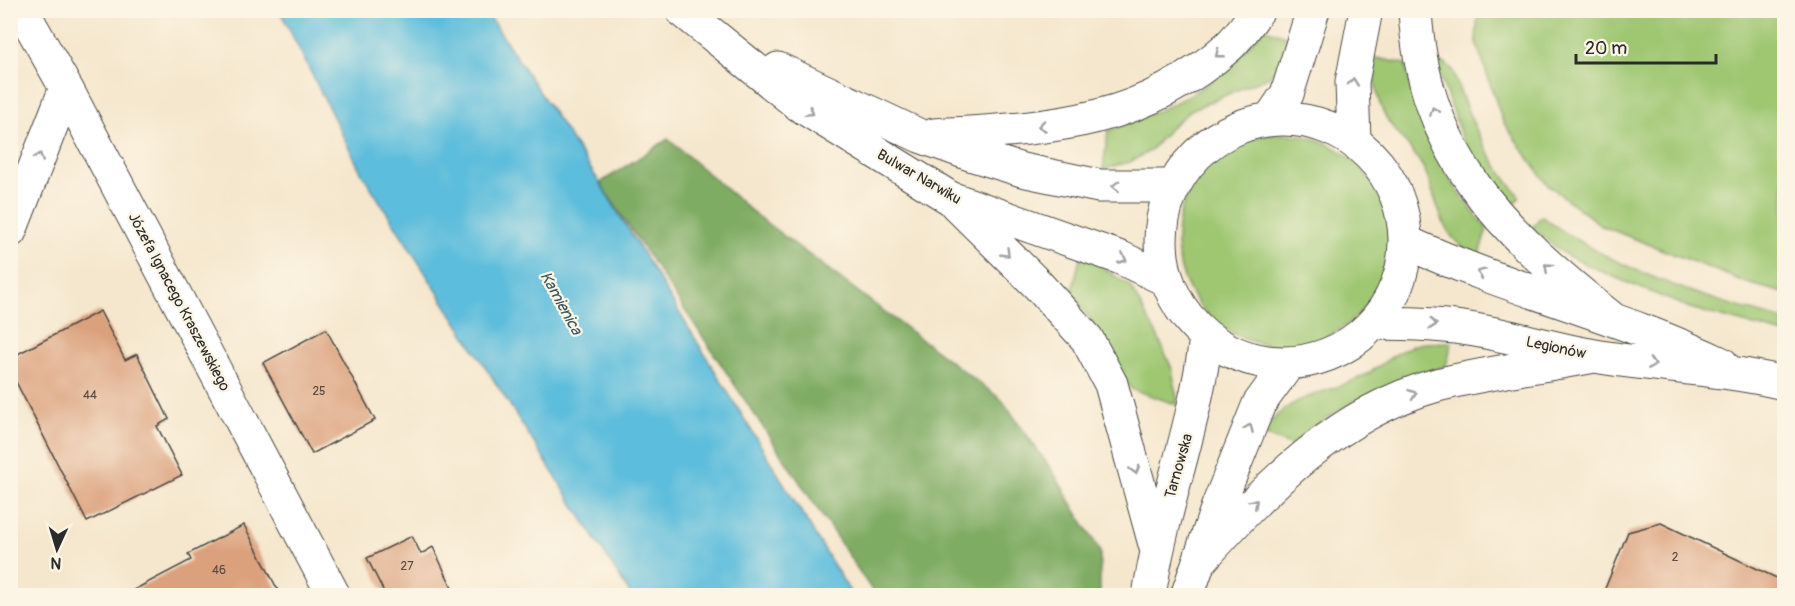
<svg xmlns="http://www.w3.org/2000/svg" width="1795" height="606" font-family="Pangolin,sans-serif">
	<rect width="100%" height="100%" fill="#fcf5e5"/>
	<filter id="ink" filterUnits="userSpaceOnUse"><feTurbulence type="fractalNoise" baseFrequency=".0167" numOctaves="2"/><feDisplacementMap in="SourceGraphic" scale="12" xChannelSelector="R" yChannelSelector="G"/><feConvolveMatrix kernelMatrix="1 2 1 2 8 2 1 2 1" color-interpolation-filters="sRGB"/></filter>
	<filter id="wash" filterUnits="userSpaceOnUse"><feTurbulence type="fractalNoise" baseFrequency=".008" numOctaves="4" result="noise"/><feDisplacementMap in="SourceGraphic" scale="24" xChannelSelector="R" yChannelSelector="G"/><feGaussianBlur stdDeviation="1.35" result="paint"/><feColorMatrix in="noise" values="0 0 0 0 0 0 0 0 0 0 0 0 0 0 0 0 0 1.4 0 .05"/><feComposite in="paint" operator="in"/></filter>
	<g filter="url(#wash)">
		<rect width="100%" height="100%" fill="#f5e7cd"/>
		<path fill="#9fc772" stroke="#65794e" stroke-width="1.5" d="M1478,11H1784V293L1750,284L1602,226L1547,184L1503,122L1476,42Z
			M1263,28L1288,37L1280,63L1270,76L1191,110L1170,128L1150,151L1130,162L1103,169L1108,131C1151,114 1195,98 1230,66C1242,55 1252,41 1263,28Z
			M1372,57L1405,64C1420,129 1444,178 1487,229L1479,255C1440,243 1439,203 1425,171C1415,151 1399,137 1387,119C1376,102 1375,76 1372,57Z
			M1435,61L1446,64L1452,69C1468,117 1487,158 1520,197L1512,206L1465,147Z
			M1177 240a106 106 0 1 1 212 0a106 106 0 1 1-212 0Z
			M1541,216C1612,268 1699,297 1784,320V334L1690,308L1621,280L1566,255L1532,228Z
			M1080,258L1091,260L1130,286L1158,337L1172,369L1178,405L1131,389L1109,348L1072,292Z
			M1452,342L1446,366C1387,387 1338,401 1292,446L1261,434C1292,389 1324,398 1367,374C1384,364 1398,349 1419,344C1429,342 1441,343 1452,342Z"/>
		<path fill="#7fac64" stroke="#556c48" stroke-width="1.5" d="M668,139L756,215L1002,400L1053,472L1100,551V595H875L600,183Z"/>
		<path fill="#5dbddc" stroke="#447484" stroke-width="1.5" d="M280,11H486L600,183L852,595H631L361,172Z"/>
		<g id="blocks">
			<path fill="#dba17d" d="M100,311L125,360L137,354L169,419L157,426L182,475L87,522L10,370V358Z
				M326,329L375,420L312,454L263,363Z
				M1661,523L1785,582V596H1602L1628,532Z
				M244,525L281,596H122L191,560L188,554Z
				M412,536L421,554L433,547L456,596H386L367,558Z"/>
		</g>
	</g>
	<g filter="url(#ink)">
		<use href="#blocks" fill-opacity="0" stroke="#494743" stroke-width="1.5"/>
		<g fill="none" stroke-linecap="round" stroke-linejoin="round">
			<g stroke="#494743" stroke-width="35">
				<path id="street" d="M22,10L66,88L334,596
					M10,231L66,88"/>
			</g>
			<g stroke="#494743" stroke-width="35">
				<path id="secondary" d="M682,10L798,104L950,198L1121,258L1167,280
					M1415,10C1423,156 1502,231 1610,317
					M778,69L920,136L970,154L1022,170L1099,186H1174
					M1161 241a122 122 0 1 1 244 0a122 122 0 1 1-244 0Z
					M1270,119L1287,94L1313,10
					M934,135C1048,128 1139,126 1229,46C1240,36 1249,22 1258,10
					M1354,140L1352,82L1366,10
					M956,204L1037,284L1087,339L1111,384L1156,548
					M1408,243C1511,290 1621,316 1722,364
					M1375,323C1408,323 1441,324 1475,330C1515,337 1555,349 1595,356C1658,367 1722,368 1784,383
					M1200,561C1266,487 1338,412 1437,385C1488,372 1542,366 1594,356
					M1149,596C1162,508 1196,425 1206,337
					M1187,596L1218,506L1259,404L1289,363"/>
			</g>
			<use href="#street" stroke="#fff" stroke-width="33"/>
			<use href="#secondary" stroke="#fff" stroke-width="33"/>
		</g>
		<defs><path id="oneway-chevron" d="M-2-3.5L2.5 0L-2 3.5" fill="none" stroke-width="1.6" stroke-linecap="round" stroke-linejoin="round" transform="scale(1.5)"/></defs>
		<g stroke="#a0a0a0">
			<use href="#oneway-chevron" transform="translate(1219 54) rotate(142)"/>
			<use href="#oneway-chevron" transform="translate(1353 82) rotate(-84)"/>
			<use href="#oneway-chevron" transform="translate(1434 111) rotate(-112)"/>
			<use href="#oneway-chevron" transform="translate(810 112) rotate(32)"/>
			<use href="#oneway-chevron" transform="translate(1042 126) rotate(173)"/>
			<use href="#oneway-chevron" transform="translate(39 157) rotate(-69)"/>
			<use href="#oneway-chevron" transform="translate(1116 186) rotate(-178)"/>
			<use href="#oneway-chevron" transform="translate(1006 253) rotate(44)"/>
			<use href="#oneway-chevron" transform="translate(1123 259) rotate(24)"/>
			<use href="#oneway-chevron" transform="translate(1548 267) rotate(-139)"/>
			<use href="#oneway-chevron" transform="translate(1481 273) rotate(-159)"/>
			<use href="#oneway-chevron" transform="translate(1433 324) rotate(6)"/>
			<use href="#oneway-chevron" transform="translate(1652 364) rotate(8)"/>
			<use href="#oneway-chevron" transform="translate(1413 394) rotate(-19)"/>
			<use href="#oneway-chevron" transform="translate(1249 428) rotate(-67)"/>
			<use href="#oneway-chevron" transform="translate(1135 470) rotate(75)"/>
			<use href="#oneway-chevron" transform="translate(1254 503) rotate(-42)"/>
		</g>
	</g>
	<g text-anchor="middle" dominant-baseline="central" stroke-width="4.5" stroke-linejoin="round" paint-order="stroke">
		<g font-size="12" fill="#574840">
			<text x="319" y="391">25</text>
			<text x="90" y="395">44</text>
			<text x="1675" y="557">2</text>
			<text x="407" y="566">27</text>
			<text x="219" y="570">46</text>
		</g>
		<g font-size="15" fill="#2b2b2b" stroke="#fcf5e5">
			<text transform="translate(919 177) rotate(30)">Bulwar Narwiku</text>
			<text transform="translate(179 302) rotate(62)">Józefa Ignacego Kraszewskiego</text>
			<text transform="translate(1556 348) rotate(12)">Legionów</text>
			<text transform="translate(1179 466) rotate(-74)">Tarnowska</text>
		</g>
		<g font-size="16" font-style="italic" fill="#3a5760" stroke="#fcf5e5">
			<text transform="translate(561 303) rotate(61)">Kamienica</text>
		</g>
	</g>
	<rect width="1795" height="606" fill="none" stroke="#fcf5e5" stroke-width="36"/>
	<g transform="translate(57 549) rotate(184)" stroke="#fcf5e5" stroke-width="4.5" paint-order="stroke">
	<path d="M0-4.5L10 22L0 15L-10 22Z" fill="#2b2b2b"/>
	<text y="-9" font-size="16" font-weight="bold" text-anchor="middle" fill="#2b2b2b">N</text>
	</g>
	<path d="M1576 54v9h140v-9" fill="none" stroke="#2b2b2b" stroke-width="3"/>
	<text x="1585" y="54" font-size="18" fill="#2b2b2b" stroke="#fcf5e5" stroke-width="4.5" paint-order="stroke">20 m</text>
</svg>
